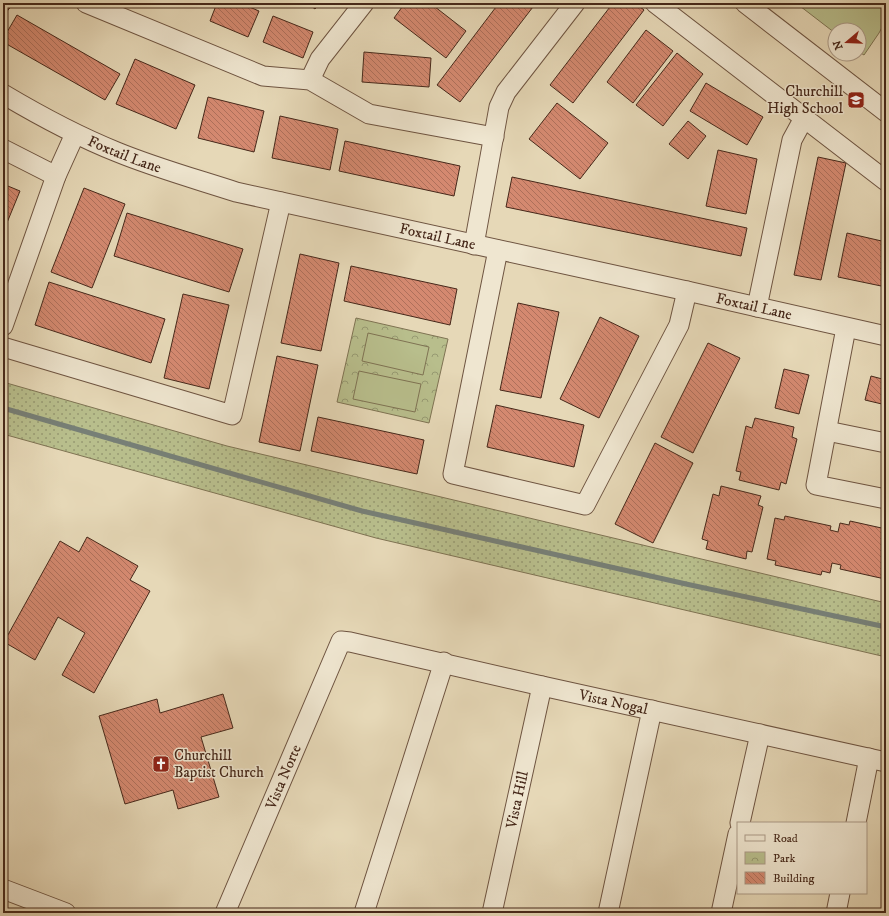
<svg xmlns="http://www.w3.org/2000/svg" width="889" height="916" font-family="'IM FELL DW Pica',serif">
	<defs>
		<pattern id="grass-dots" width="8" height="8" patternUnits="userSpaceOnUse"><rect width="8" height="8" fill="#b8be8c"/><path d="M2 2h.1M6 6h.1" fill="none" stroke="#979a72" stroke-width="1.8" stroke-linecap="round"/></pattern>
		<pattern id="park-crowns" width="20" height="18" patternUnits="userSpaceOnUse"><rect width="20" height="18" fill="#b8be8c"/><path d="M2 6a3 3 0 1 1 6 0M12 15a3 3 0 1 1 6 0" fill="none" stroke="#979a72"/></pattern>
		<pattern id="building-back-hatch" width="6" height="6" patternUnits="userSpaceOnUse"><rect width="6" height="6" fill="#d48970"/><path d="M-1 5l2 2M0 0l6 6M5-1l2 2" fill="none" stroke="#ae705b"/></pattern>
	</defs>
	<rect width="100%" height="100%" fill="#e6d8b7"/>
	<filter id="stains"><feTurbulence type="fractalNoise" baseFrequency=".005" numOctaves="4"/><feColorMatrix values="0 0 0 0 .2 0 0 0 0 .09 0 0 0 0 .02 0 0 0 .5 -.17"/></filter>
	<radialGradient id="worn" r=".72"><stop offset=".6" stop-color="#630" stop-opacity="0"/><stop offset="1" stop-color="#630" stop-opacity=".3"/></radialGradient>
	<path fill="url(#grass-dots)" stroke="#7f7353" d="M3,382L227,446L886,603V657L376,538L3,434Z"/>
	<path fill="url(#park-crowns)" stroke="#7f7353" d="M356,318L448,339L429,423L337,402Z"/>
	<path fill="#b8be8c" stroke="#7f7353" d="M796,3H886V20L879,33L864,55L859,52V30H835V33Z
		M368,333L429,347L423,375L362,361Z
		M359,371L421,384L415,412L353,399Z"/>
	<g fill="none" stroke-linecap="round" stroke-linejoin="round">
		<path stroke="#777f76" stroke-width="5" d="M3,408L362,511L686,584L886,627"/>
	</g>
	<path fill="url(#building-back-hatch)" stroke="#46281a" d="M3,3H14L3,16Z
		M217,3H240L259,11L248,37L210,21Z
		M307,3H320L315,9Z
		M405,3H430L466,31L446,58L394,18Z
		M499,3H536L460,102L437,85Z
		M613,3H635L644,10L573,103L550,85Z
		M17,15L120,74L105,100L3,42V39Z
		M273,16L313,32L303,58L263,42Z
		M646,30L673,51L633,103L607,82Z
		M364,52L431,58L429,87L362,82Z
		M677,53L703,74L663,126L636,105Z
		M135,59L195,85L176,129L116,104Z
		M706,83L763,117L747,145L690,111Z
		M208,97L264,111L254,152L198,138Z
		M557,103L608,143L580,179L529,139Z
		M280,116L338,129L330,170L272,158Z
		M688,121L706,136L688,159L669,144Z
		M345,141L460,166L454,196L339,171Z
		M718,150L757,159L746,214L706,206Z
		M818,157L846,163L821,280L794,275Z
		M512,177L747,228L741,256L506,207Z
		M3,184L20,191L4,230H3Z
		M84,188L125,204L92,288L51,272Z
		M127,213L243,249L229,292L114,256Z
		M847,233L886,242V287L838,277Z
		M300,254L339,263L321,351L281,343Z
		M351,266L457,289L450,325L344,301Z
		M49,282L165,319L151,363L35,325Z
		M183,294L229,305L209,389L164,378Z
		M518,303L559,312L541,398L500,390Z
		M600,317L639,336L599,418L560,399Z
		M708,343L740,358L693,453L661,437Z
		M277,356L318,365L300,451L259,442Z
		M784,369L809,375L799,414L775,408Z
		M871,376L886,380V405L865,400Z
		M496,405L584,425L574,467L487,447Z
		M318,417L424,440L417,474L311,451Z
		M755,418L794,427L792,437L797,439L786,484L781,482L779,490L739,480L741,472L736,471L746,426L752,428Z
		M655,443L693,463L653,543L615,524Z
		M721,486L761,496L758,505L763,507L752,552L747,551L746,559L706,549L708,541L702,539L713,494L719,496Z
		M785,516L831,526L830,530L838,532L840,523L849,525L850,521L886,529V575L885,579L840,569L841,565L832,563L830,573L822,571L821,575L775,565L776,561L767,559L775,518L784,520Z
		M87,537L138,566L130,580L150,591L94,693L62,675L85,633L58,617L35,660L4,642L60,541L79,552Z
		M223,694L233,728L201,737L219,797L178,809L173,790L125,804L99,716L157,699L160,713Z"/>
	<g fill="none" stroke-linecap="round" stroke-linejoin="round">
		<g stroke="#6e5441" stroke-width="21">
			<g id="minor">
				<path d="M86,3L263,76L310,80L369,114L494,137"/>
				<path d="M655,3L886,181"/>
				<path d="M745,3L886,112"/>
				<path d="M310,80L320,59L364,3"/>
				<path id="s1" d="M3,94C40,116 77,136 117,152C156,168 196,179 236,192L687,291L886,336"/>
				<path d="M3,149L56,176"/>
				<path d="M474,245L499,107L506,92L575,3"/>
				<path d="M498,250L453,474L585,505L679,325L687,291"/>
				<path d="M757,307L792,140L804,118"/>
				<path d="M3,326L56,176L75,134"/>
				<path d="M846,328L816,485L886,499"/>
				<path d="M3,347L232,415L281,202"/>
				<path d="M827,431L886,443"/>
				<path d="M740,823L760,734"/>
				<path d="M856,823L869,758"/>
				<path d="M3,889L66,913"/>
				<path id="s2" d="M225,913L341,641L350,642L542,686L886,762"/>
				<path d="M364,913L444,662"/>
				<path id="s3" d="M492,913L542,686"/>
				<path d="M608,913L652,710"/>
				<path d="M721,913L738,834"/>
				<path d="M836,913L840,893"/>
			</g>
		</g>
		<use href="#minor" stroke="#efe6d0" stroke-width="19"/>
	</g>
	<defs>
		<g id="school-square" transform="scale(0.9)"><rect x="-9" y="-9" width="18" height="18" rx="4" fill="#8f2418" stroke="#efe6d0"/><path d="M0-5L7-2L0 1L-7-2ZM-4 1L0 2.5L4 1V4Q0 6-4 4Z" fill="#fff"/></g>
		<g id="church-square" transform="scale(0.9)"><rect x="-9" y="-9" width="18" height="18" rx="4" fill="#8f2418" stroke="#efe6d0"/><path d="M-1.2-6h2.4v3.5h3.3v2.4h-3.3V6h-2.4V-.1h-3.3v-2.4h3.3Z" fill="#fff"/></g>
	</defs>
	<g fill-rule="evenodd">
		<use href="#school-square" x="856" y="100"/>
		<use href="#church-square" x="161" y="764"/>
	</g>
	<g text-anchor="middle" dominant-baseline="central" stroke-width="3" stroke-linejoin="round" paint-order="stroke">
		<g font-size="15" fill="#46281a" stroke="#efe6d0" text-anchor="end">
			<text x="843" y="91">Churchill<tspan x="843" dy="17">High School</tspan></text>
			<text x="174" y="755" text-anchor="start">Churchill<tspan x="174" dy="17">Baptist Church</tspan></text>
		</g>
		<g font-size="15" fill="#46281a" stroke="#efe6d0">
			<text stroke="none"><textPath href="#s1" startOffset="136">Foxtail Lane</textPath></text>
			<text stroke="none"><textPath href="#s1" startOffset="460">Foxtail Lane</textPath></text>
			<text stroke="none"><textPath href="#s1" startOffset="784">Foxtail Lane</textPath></text>
			<text stroke="none"><textPath href="#s2" startOffset="575">Vista Nogal</textPath></text>
			<text stroke="none"><textPath href="#s2" startOffset="148">Vista Norte</textPath></text>
			<text stroke="none"><textPath href="#s3" startOffset="116">Vista Hill</textPath></text>
		</g>
	</g>
	<rect width="889" height="916" fill="none" stroke="#e6d8b7" stroke-width="16"/>
	<rect x="4" y="4" width="881" height="908" fill="none" stroke="#46281a" stroke-width="2"/>
	<rect x="8" y="8" width="873" height="900" fill="none" stroke="#46281a"/>
	<rect x="737" y="822" width="130" height="72" fill="#efe6d0" stroke="#ab9a87"/>
	<rect x="745" y="835" width="20" height="6" fill="#efe6d0" stroke="#ab9a87"/>
	<text x="773" y="842" font-size="12" fill="#46281a">Road</text>
	<rect x="745" y="852" width="20" height="12" fill="url(#park-crowns)" stroke="#ab9a87"/>
	<text x="773" y="862" font-size="12" fill="#46281a">Park</text>
	<rect x="745" y="872" width="20" height="12" fill="url(#building-back-hatch)" stroke="#ab9a87"/>
	<text x="773" y="882" font-size="12" fill="#46281a">Building</text>
	<g transform="translate(847 42) rotate(251)"><circle r="19" fill="#efe6d0" stroke="#ab9a87"/>
	<path d="M0-3L7 15L0 10L-7 15Z" fill="#8f2418"/>
	<text y="-6" font-size="11" font-weight="bold" text-anchor="middle" fill="#46281a">N</text>
	</g>
	<rect width="100%" height="100%" filter="url(#stains)"/>
	<rect width="100%" height="100%" fill="url(#worn)"/>
</svg>
